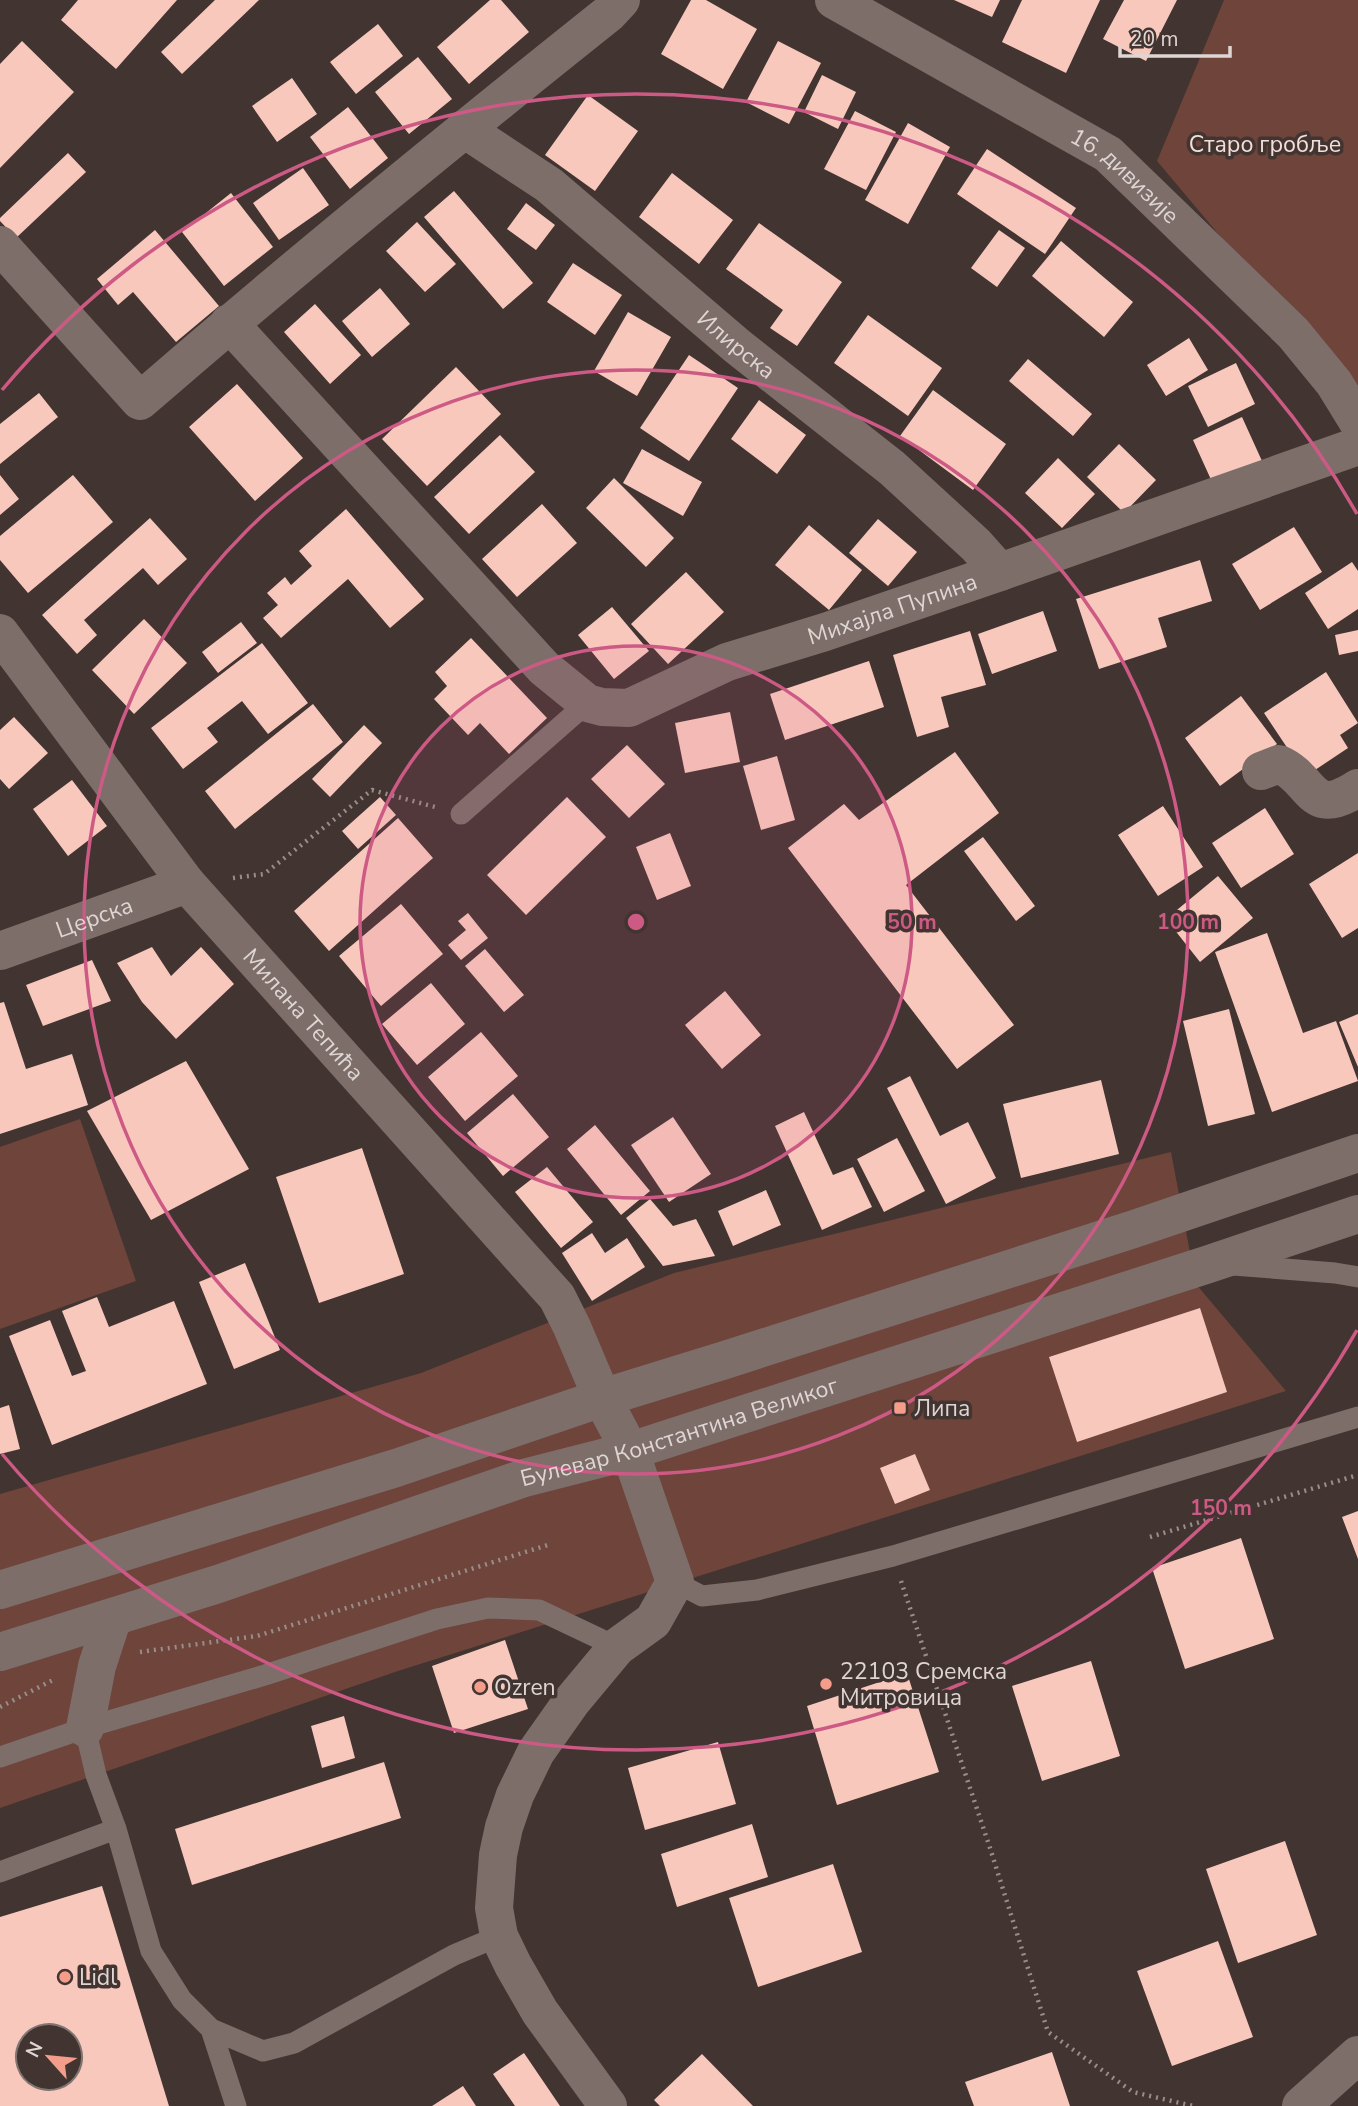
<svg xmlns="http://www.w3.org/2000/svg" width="1358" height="2106" font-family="'Nunito Sans',sans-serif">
	<rect width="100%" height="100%" fill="#423431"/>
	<path fill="#6e443b" d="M1224,0H1358V400L1157,161Z
		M80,1119L136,1281L0,1329V1147Z
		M1171,1152L1196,1284L1286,1391L398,1671L0,1808V1494L421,1373L674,1273Z"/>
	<path fill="#f9c8bd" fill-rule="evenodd" d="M78,0H177L116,69L61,20Z
		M215,0H259L182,74L161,52Z
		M490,0H501L529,32L469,84L437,47Z
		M691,0H706L757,29L723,89L661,54Z
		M954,0H1000L992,17Z
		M1022,0H1100L1066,73L1002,42Z
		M1124,0H1177L1146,61L1103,39Z
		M378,24L403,56L356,94L330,62Z
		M22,41L74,92L0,168V64Z
		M778,41L821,63L789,124L746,102Z
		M418,57L452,99L409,134L375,92Z
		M822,75L856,92L838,129L804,112Z
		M292,78L317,114L277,142L252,106Z
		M588,95L638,131L595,191L545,155Z
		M348,107L388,158L350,189L310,137Z
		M855,111L896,132L866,190L824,169Z
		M908,123L950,147L908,224L865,200Z
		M987,149L1076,208L1045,254L957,194Z
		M68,153L86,172L16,238L0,221V218Z
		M303,168L329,205L279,240L253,203Z
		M672,173L733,220L699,264L639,217Z
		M454,191L533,283L503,309L424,217Z
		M231,193L273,247L224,286L182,232Z
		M526,203L555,225L536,250L507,229Z
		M417,222L456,264L425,292L386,251Z
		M759,223L842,282L797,346L770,328L783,310L726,269Z
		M155,230L219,306L176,342L133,292L118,305L97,279Z
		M999,230L1025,248L997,287L971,268Z
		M1061,241L1133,302L1104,337L1032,276Z
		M573,263L622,295L595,335L547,302Z
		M380,288L410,324L372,357L342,321Z
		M315,304L361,355L330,384L284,332Z
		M628,312L671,337L637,396L594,371Z
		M868,315L942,368L908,416L834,363Z
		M1189,338L1208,370L1166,396L1147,365Z
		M689,355L738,388L689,461L640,428Z
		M1028,359L1092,414L1073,436L1009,381Z
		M1236,363L1255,404L1208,427L1188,386Z
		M456,367L501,414L427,486L382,439Z
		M237,384L303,458L255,501L189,427Z
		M933,390L1006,444L973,490L900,436Z
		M39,393L58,417L0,464V424Z
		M759,400L806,435L777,474L731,439Z
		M1242,417L1262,461L1213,484L1193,440Z
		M500,435L535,472L469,534L434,497Z
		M1119,444L1156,480L1124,513L1087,477Z
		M642,449L702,482L683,516L623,483Z
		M1058,458L1095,494L1062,528L1025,493Z
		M0,475L19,499L0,515Z
		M73,475L113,522L28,593L0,560V536Z
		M614,478L674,538L646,567L586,508Z
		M542,504L577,543L517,597L482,559Z
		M346,509L424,599L390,628L348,579L281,638L263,618L278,605L267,593L285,577L291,585L312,566L299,551Z
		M150,518L187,559L158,585L143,568L84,620L97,635L77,654L42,615Z
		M878,519L917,552L888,586L849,553Z
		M809,525L862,570L829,610L775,565Z
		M1294,527L1322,572L1260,610L1232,564Z
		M1200,560L1212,601L1158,618L1167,647L1099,669L1076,599Z
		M1352,562L1358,571V609L1328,629L1305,593Z
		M686,572L724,612L668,664L631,624Z
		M612,607L649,651L614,679L578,635Z
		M1043,611L1057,651L992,674L978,634Z
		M144,619L187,663L134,714L92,670Z
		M241,622L257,643L218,673L202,652Z
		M1358,630V651L1339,655L1335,635Z
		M970,631L986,685L941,697L949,727L917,737L893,655Z
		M471,638L547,718L509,754L480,723L468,735L434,699L447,686L435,672Z
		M262,643L308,703L268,734L242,701L207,728L218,742L183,769L151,728Z
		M869,661L884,707L785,740L770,694Z
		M1326,672L1358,723L1340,735L1348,748L1306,776L1264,713Z
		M1241,696L1277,744L1220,786L1185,738Z
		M313,704L343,742L235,829L205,791Z
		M730,712L740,762L685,773L675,723Z
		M14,717L48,753L9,789L0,779V730Z
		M364,725L382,743L330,797L312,779Z
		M627,745L665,784L629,818L591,779Z
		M955,752L999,813L906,885L1014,1025L957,1069L788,848L844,804L859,820Z
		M777,756L795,820L761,830L743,766Z
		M72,780L107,826L68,856L33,809Z
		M380,797L396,815L358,849L342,831Z
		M567,797L606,837L526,915L487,875Z
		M1163,806L1203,867L1158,896L1118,835Z
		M1265,808L1294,854L1241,888L1212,843Z
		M398,818L433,858L329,951L294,911Z
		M670,833L691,886L657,900L636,847Z
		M983,837L1035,906L1016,921L964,851Z
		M1358,853V928L1342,938L1309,884Z
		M1218,876L1253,918L1200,962L1166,919Z
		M401,904L443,954L381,1006L339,956Z
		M468,913L488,938L461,960L448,945L466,930L458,921Z
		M1267,933L1303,1033L1336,1021L1358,1081L1272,1112L1215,952Z
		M152,947L171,976L201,947L234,984L176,1039L142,1002L117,963Z
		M485,949L524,995L504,1012L465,966Z
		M92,960L111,1001L43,1026L26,985Z
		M431,983L465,1024L417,1065L382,1024Z
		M725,991L761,1035L722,1069L685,1025Z
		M4,1002L26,1069L72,1054L88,1105L0,1134V1003Z
		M1229,1009L1255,1114L1208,1126L1183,1021Z
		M1358,1014V1067L1339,1022Z
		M481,1032L518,1076L465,1121L428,1077Z
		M186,1061L249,1169L151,1220L87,1111Z
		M910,1076L940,1136L968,1122L996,1178L946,1204L887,1088Z
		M1101,1080L1119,1154L1021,1178L1003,1104Z
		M513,1094L549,1137L503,1176L467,1133Z
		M804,1112L833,1175L853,1167L872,1207L822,1230L775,1126Z
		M673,1117L711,1174L669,1202L631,1145Z
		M595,1125L650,1191L621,1215L567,1149Z
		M897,1138L925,1191L884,1212L857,1159Z
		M362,1148L404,1274L319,1303L276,1177Z
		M547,1167L593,1222L561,1248L515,1192Z
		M766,1190L781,1225L733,1246L718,1211Z
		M650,1199L673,1226L696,1219L715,1256L663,1266L626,1218Z
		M592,1233L605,1253L627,1238L645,1267L592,1301L562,1253Z
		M245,1263L280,1350L234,1369L199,1282Z
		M97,1297L109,1327L174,1301L207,1384L52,1445L9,1336L50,1320L72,1376L86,1371L62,1311Z
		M1200,1308L1227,1392L1077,1442L1049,1357Z
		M9,1405L20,1449L0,1454V1408Z
		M915,1454L930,1490L895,1504L880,1468Z
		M1358,1511V1559L1342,1517Z
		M1241,1538L1274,1639L1185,1669L1152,1568Z
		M505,1640L528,1709L454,1733L432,1666Z
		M1091,1661L1120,1756L1042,1781L1012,1686Z
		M907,1673L939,1772L837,1805L807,1706Z
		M344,1716L355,1758L322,1768L311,1726Z
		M718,1742L736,1804L645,1830L628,1768Z
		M384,1762L401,1818L192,1885L175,1829Z
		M752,1824L768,1877L677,1907L661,1854Z
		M1285,1841L1317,1935L1238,1963L1206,1869Z
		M833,1864L862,1952L758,1987L729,1898Z
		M102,1886L169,2106H0V1917ZM28,2036H70V2078H28Z
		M1218,1941L1253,2037L1172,2066L1137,1971Z
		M1052,2052L1070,2106H974L965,2082Z
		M524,2053L560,2106H515L493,2074Z
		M702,2054L753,2106H660L654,2100Z
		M463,2086L476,2106H432Z"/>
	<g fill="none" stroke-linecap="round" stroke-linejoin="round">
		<path stroke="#988d8a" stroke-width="4.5" stroke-dasharray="2 5" stroke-linecap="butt" d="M233,878L264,874L372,790L435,807
			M1150,1537L1358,1475
			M901,1581L990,1848L1048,2032L1133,2092L1193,2106
			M140,1652L257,1636L551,1544
			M0,1707L55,1679"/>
		<path stroke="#7d6e6a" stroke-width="21" d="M461,814L587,703
			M1233,1265L1335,1273L1358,1277
			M675,1582L702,1596L757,1590L893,1556L1358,1417
			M85,1728L96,1775L116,1829L151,1951L182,2000L211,2029L263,2051L294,2043L454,1955L499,1936
			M0,1757L85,1728L265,1675L437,1619L488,1608L539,1610L617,1647
			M0,1872L116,1829
			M211,2029L236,2106"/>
		<g stroke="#7d6e6a" stroke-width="38">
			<path id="s1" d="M834,0L1108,154L1293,333L1334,383L1358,422"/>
			<path id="s2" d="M464,129L549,185L737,346L892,468L976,545L1000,572"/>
			<path d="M0,245L140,401C293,268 450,140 608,14L621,0"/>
			<path id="s3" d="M229,323L544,668L587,703L602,707L629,708L727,662L825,632L1000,572L1358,446"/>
			<path id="s4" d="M0,633L187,884L557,1297L572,1327L602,1398L630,1451L675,1582L653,1621L617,1647L572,1701L536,1752L515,1795L504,1827L498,1855L494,1908L499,1936L513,1965L540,2012L608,2106"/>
			<path d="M1261,771L1279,764C1314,779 1309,820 1358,788"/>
			<path id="s5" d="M0,951L187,884"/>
			<path d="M85,1728L97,1666L113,1617"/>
			<path d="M1301,2106L1358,2055"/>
		</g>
		<g stroke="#7d6e6a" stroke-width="38">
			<path d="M0,1590L396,1468L602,1398L725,1360L1134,1229L1358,1153"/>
			<path id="s6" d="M0,1652L218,1584L524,1478L630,1451L1209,1264L1358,1214"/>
		</g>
	</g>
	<circle cx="636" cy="922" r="276" fill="#cc5a85" fill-opacity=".12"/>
	<g fill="none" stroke="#cc5a85" stroke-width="3.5">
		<circle cx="636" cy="922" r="276"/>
		<circle cx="636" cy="922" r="552"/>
		<path d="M1357 1330A828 828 0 0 1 2 1454M2 390A828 828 0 0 1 1357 514"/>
	</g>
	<g fill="#f49d8b" stroke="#423431" stroke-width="2.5">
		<rect x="893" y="1401" width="14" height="14" rx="3.5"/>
		<circle cx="826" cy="1684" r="7"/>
		<circle cx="480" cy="1687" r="7"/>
		<circle cx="65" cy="1977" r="7"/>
	</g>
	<g text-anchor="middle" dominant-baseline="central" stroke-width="7" stroke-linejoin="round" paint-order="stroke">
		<g font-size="23" fill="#f4ded8" stroke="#423431">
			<text x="1265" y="144">Старо гробље</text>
		</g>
		<g font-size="23" fill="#dfd6d4" stroke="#423431">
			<text stroke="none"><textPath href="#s1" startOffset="341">16. дивизије</textPath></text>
			<text stroke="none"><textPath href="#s2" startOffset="348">Илирска</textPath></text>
			<text stroke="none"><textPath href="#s3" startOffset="847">Михајла Пупина</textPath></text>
			<text stroke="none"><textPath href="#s5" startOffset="100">Церска</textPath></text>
			<text stroke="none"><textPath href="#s4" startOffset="488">Милана Тепића</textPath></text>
			<text stroke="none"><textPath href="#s6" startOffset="714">Булевар Константина Великог</textPath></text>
		</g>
		<g font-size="23" fill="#dfd6d4" stroke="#423431" text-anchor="start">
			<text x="914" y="1408">Липа</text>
			<text x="840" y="1671">22103 Сремска<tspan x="840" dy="26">Митровица</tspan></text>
			<text x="494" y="1687">Ozren</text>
			<text x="79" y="1977">Lidl</text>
		</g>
	</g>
	<circle cx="636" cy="922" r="10" fill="#cc5a85" stroke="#423431" stroke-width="3.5"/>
	<g font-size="21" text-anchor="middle" font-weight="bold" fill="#cc5a85" stroke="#423431" stroke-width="7" stroke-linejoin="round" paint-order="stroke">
		<text x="912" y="929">50 m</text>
		<text x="1188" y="929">100 m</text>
		<text x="1221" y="1515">150 m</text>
	</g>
	<g transform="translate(49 2057) rotate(297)"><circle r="33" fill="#423431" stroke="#817572" stroke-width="2"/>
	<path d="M0-5L12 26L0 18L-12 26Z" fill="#f49d8b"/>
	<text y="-10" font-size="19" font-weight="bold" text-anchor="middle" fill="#dfd6d4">N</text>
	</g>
	<path d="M1120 46v10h110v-10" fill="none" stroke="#dfd6d4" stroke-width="3.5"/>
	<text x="1130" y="46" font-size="21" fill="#dfd6d4" stroke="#423431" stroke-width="5" paint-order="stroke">20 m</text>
</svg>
